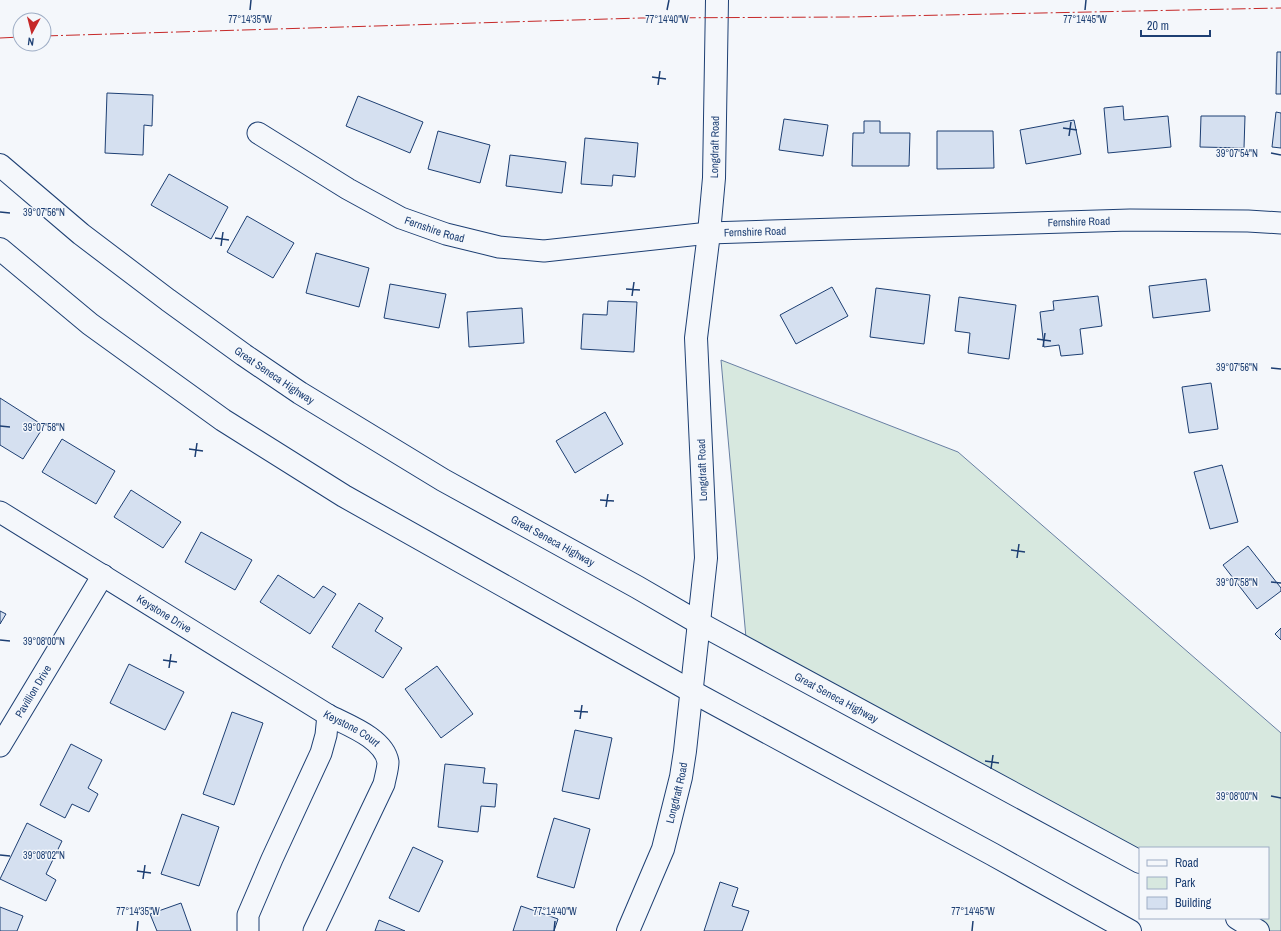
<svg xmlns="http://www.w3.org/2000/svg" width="1281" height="931" font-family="'Archivo Narrow',sans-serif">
	<rect width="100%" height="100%" fill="#f4f7fb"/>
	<path fill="#d7e8df" stroke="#687fa3" d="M721,360L958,452L1281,733V931H1258L1236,918H1268V848H1140V862L747,649Z"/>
	<path fill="#d5e0f0" stroke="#1d3f73" d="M1277,52H1281V94H1276Z
		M107,93L153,95L152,126L144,125L143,155L105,153Z
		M358,96L423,122L410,153L346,126Z
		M1123,106L1124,120L1168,116L1171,147L1108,153L1104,108Z
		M1276,112L1281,113V148L1272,147Z
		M1201,116H1245L1244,148L1200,147Z
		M784,119L828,125L823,156L779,150Z
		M1074,120L1081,154L1026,164L1020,130Z
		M864,121H880V133H910L909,166H852L853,133H864Z
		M438,131L490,145L480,183L428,169Z
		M937,131H993L994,168L937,169Z
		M585,138L638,143L635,177L613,175L612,186L581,184Z
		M510,155L566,162L562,193L506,186Z
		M169,174L228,207L211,239L151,205Z
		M247,216L294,243L273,278L227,252Z
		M316,253L369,268L359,307L306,293Z
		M1206,279L1210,311L1153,318L1149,286Z
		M390,284L446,294L439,328L384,318Z
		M832,287L848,316L796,344L780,315Z
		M876,288L930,295L924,344L870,337Z
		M1098,296L1102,326L1080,329L1083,354L1061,356L1059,345L1044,347L1040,312L1054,310L1053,301Z
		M959,297L1016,305L1009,359L968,353L970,333L955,331Z
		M608,301L637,302L634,352L581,349L583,314L607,315Z
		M522,308L524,343L469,347L467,312Z
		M1211,383L1218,429L1189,433L1182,387Z
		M0,398L44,426L23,459L0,445Z
		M605,412L623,444L575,473L556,441Z
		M62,439L115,471L96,504L42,472Z
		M1222,465L1238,522L1210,529L1194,472Z
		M131,490L181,522L163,548L114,517Z
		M201,532L252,560L235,590L185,562Z
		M1248,546L1281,588V591L1257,609L1223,565Z
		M278,575L314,598L323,586L336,594L310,634L260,602Z
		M359,603L383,618L375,631L402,648L383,678L332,647Z
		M0,611L6,614L0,624Z
		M1281,628V640L1275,634Z
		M129,664L184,692L165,730L110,703Z
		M437,666L473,714L441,738L405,689Z
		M232,712L263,723L234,805L203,794Z
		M575,730L612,738L599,799L562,791Z
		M71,744L102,760L88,788L98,794L89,812L72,804L65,818L40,805Z
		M445,764L485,768L483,783L497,784L495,807L481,806L478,832L438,827Z
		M182,814L219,827L199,886L161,874Z
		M554,818L590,829L574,888L537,877Z
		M27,823L62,841L46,874L56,880L46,901L0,879Z
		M413,847L443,861L419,912L389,898Z
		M720,882L738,888L732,906L749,911L742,931H704Z
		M181,903L191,931H157L150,914Z
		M521,906L558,919L554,931H513Z
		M0,907L23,916L17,931H0Z
		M379,920L405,931H375Z"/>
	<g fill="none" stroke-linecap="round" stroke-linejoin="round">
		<g stroke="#1d3f73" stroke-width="23">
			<g id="minor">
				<path id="s1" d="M258,133L348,189L401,218L446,234L499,247L544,251L709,233L1130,220L1248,221L1281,223"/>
				<path id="s2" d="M0,512L328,715C347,725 384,738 388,762C388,769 385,778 384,784L314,931"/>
				<path id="s3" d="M0,746L103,575"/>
				<path d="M248,931V915L272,859L321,753L326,735L328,715"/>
			</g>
		</g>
		<g stroke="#1d3f73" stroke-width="24">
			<g id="tertiary">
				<path id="s4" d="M628,931L663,849L681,777L685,751L706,558L696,338L709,233L714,178L717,0"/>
			</g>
		</g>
		<g stroke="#1d3f73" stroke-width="24">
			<g id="primary">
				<path id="s5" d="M0,165L81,234L168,300L244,355L300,393L443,480L637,587L699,623L1140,862"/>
				<path d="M0,249L90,324L223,420L344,496L691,691L992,854L1130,931"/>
				<path d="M1237,918L1258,931"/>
			</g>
		</g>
		<use href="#minor" stroke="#f4f7fb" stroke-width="21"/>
		<use href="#tertiary" stroke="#f4f7fb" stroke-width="22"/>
		<use href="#primary" stroke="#f4f7fb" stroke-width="22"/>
		<path stroke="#c62828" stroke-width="1" stroke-dasharray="14 3 2 3" stroke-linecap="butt" d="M44,36L641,18L850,17L1281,8
			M0,38L20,37"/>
	</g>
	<path fill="none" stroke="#1d3f73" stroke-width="1.5" d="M250,10L251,0M667,10L669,0M1085,10L1086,0M652,77L666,79M658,85L660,71M1063,128L1077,130M1069,136L1071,122M1271,153L1281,155M0,212L10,213M215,238L229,240M221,246L223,232M626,289L640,290M632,296L634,282M1037,339L1051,341M1043,347L1045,333M1271,368L1281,369M0,426L10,427M189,449L203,451M195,457L197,443M600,500L614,501M606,507L608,494M1011,550L1025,552M1017,558L1019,544M1271,582L1281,583M0,640L10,641M163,660L177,662M169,668L171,654M574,711L588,712M580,719L582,705M985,761L999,763M991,769L993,755M1271,796L1281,798M0,855L10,856M137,871L151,873M143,879L145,865M137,931L138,921M554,931L555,921M972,931L973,921"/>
	<g text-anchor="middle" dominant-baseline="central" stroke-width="3" stroke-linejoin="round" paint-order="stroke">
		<g font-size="11" fill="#1d3f73" stroke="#f4f7fb">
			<text stroke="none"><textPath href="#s4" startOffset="796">Longdraft Road</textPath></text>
			<text stroke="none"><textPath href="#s1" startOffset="850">Fernshire Road</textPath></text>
			<text stroke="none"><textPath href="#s1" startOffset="202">Fernshire Road</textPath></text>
			<text stroke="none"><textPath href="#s1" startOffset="526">Fernshire Road</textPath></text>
			<text stroke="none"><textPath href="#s5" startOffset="346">Great Seneca Highway</textPath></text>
			<text transform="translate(702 470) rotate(-92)">Longdraft Road</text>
			<text stroke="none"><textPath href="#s5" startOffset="670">Great Seneca Highway</textPath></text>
			<text stroke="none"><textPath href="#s2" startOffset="193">Keystone Drive</textPath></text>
			<text stroke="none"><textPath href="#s3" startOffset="64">Pavillion Drive</textPath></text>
			<text stroke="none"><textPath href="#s5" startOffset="994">Great Seneca Highway</textPath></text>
			<text stroke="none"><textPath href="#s2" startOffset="413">Keystone Court</textPath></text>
			<text stroke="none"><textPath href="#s4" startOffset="147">Longdraft Road</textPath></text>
		</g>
	</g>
	<g font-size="10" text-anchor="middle" fill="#1d3f73" stroke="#f4f7fb" stroke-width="3" stroke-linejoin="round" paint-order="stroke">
		<text x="250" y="23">77°14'35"W</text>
		<text x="667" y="23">77°14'40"W</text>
		<text x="1085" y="23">77°14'45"W</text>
		<text x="1237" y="157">39°07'54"N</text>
		<text x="44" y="216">39°07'56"N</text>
		<text x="1237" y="371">39°07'56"N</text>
		<text x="44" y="431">39°07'58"N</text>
		<text x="1237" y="586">39°07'58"N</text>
		<text x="44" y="645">39°08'00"N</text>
		<text x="1237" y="800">39°08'00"N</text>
		<text x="44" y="859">39°08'02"N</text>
		<text x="138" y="915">77°14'35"W</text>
		<text x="555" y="915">77°14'40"W</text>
		<text x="973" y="915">77°14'45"W</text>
	</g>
	<rect x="1139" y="847" width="130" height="72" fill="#f4f7fb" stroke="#9eadc5"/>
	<rect x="1147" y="860" width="20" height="6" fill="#f4f7fb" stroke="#9eadc5"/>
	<text x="1175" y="867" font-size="12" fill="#1d3f73">Road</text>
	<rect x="1147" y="877" width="20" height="12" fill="#d7e8df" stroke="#9eadc5"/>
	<text x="1175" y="887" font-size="12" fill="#1d3f73">Park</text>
	<rect x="1147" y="897" width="20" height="12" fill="#d5e0f0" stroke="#9eadc5"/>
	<text x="1175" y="907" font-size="12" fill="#1d3f73">Building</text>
	<g transform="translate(32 32) rotate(187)"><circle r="19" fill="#f4f7fb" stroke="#9eadc5"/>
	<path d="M0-3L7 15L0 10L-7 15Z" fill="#c62828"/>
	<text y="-6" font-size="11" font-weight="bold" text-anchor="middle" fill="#1d3f73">N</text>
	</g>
	<path d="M1141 30v6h69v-6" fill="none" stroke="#1d3f73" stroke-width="2"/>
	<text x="1147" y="30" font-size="12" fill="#1d3f73" stroke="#f4f7fb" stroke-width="3" paint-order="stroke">20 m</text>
</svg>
